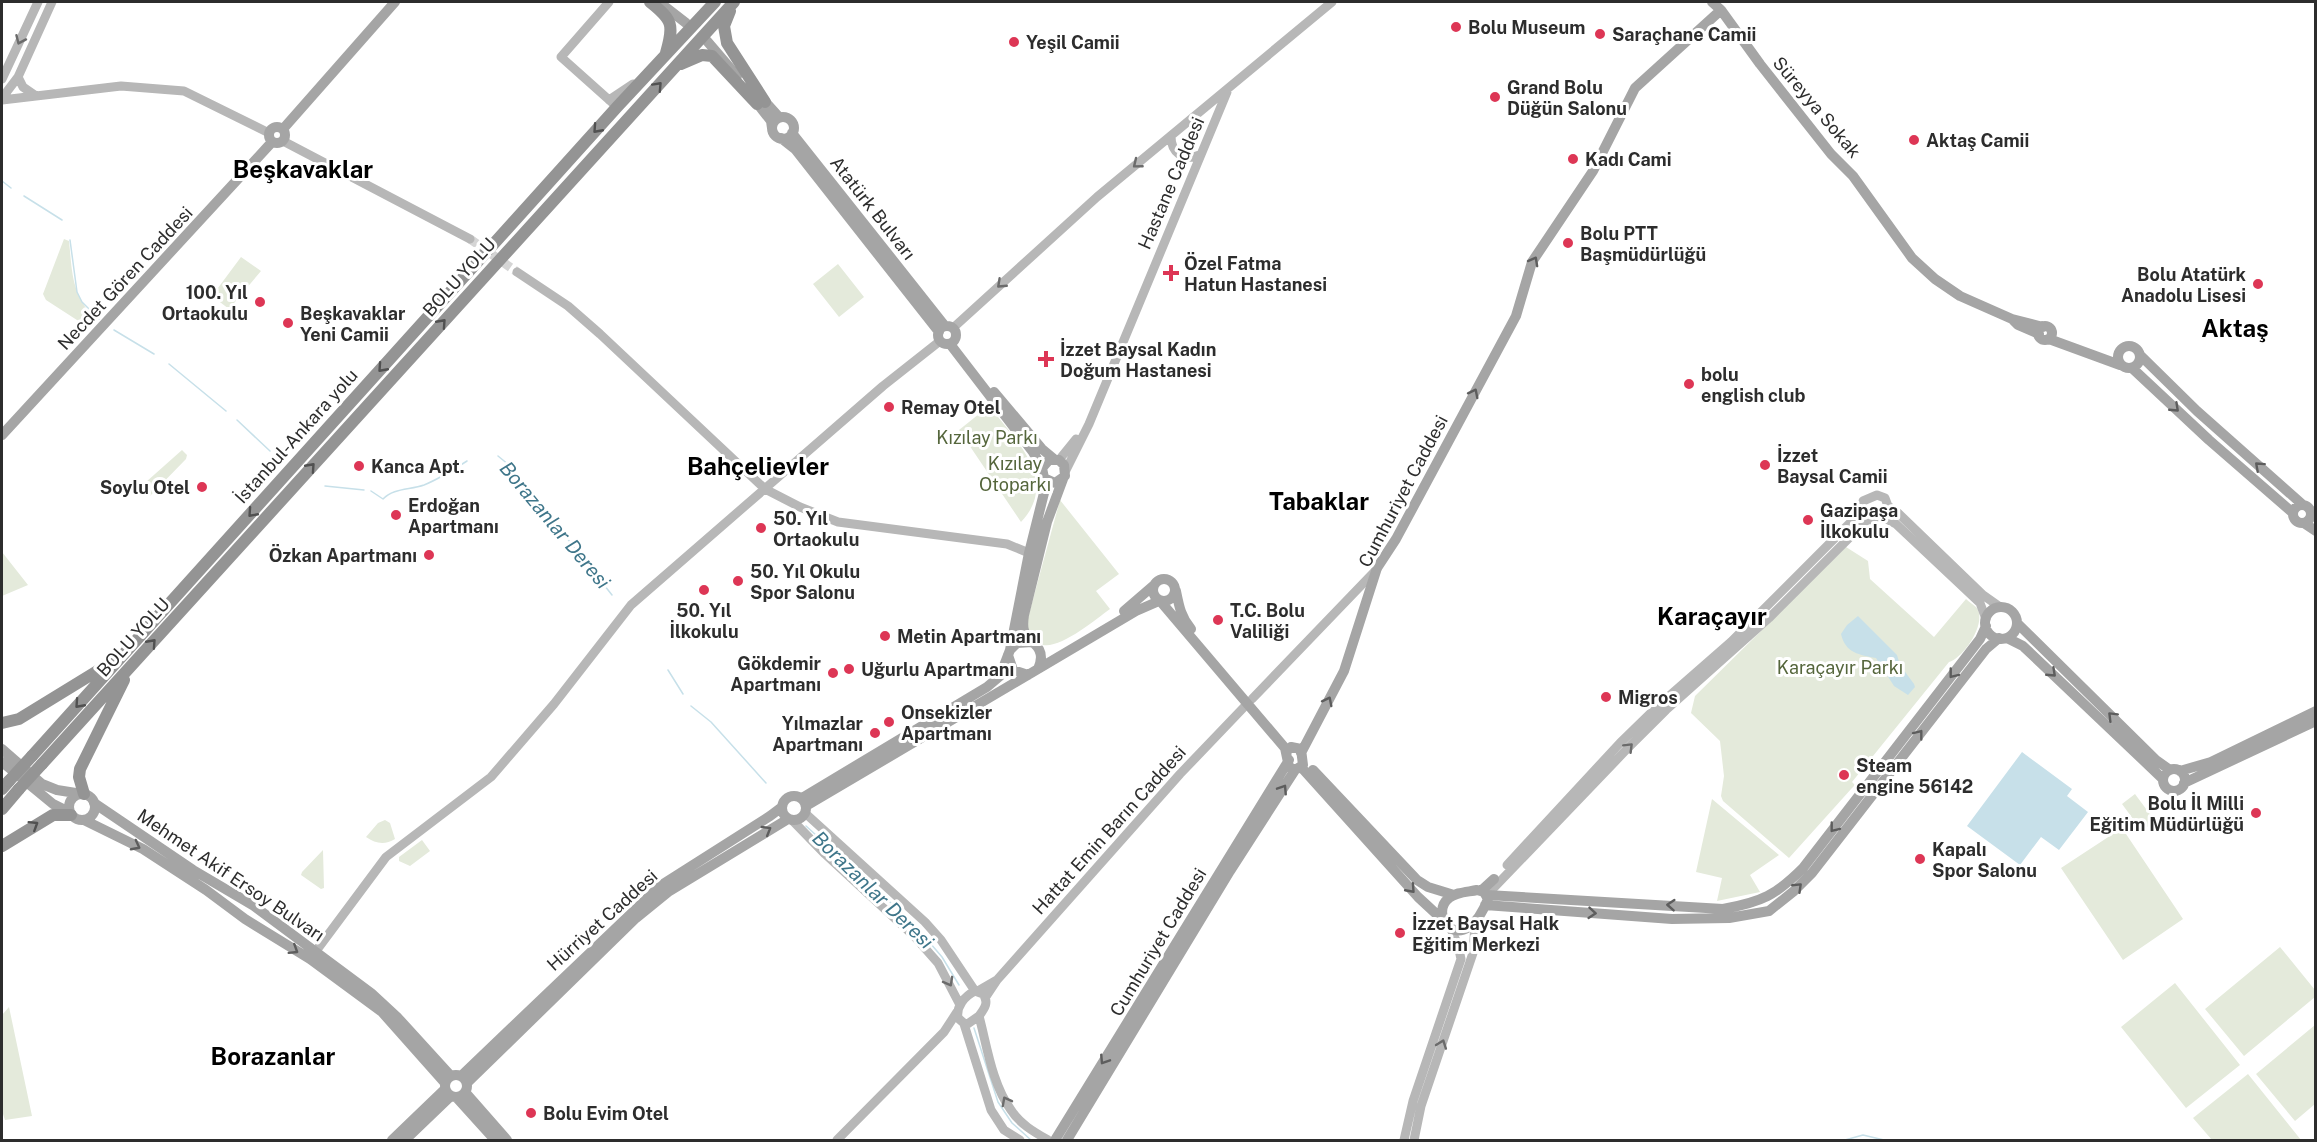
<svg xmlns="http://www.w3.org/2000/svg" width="2317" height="1142" font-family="'Public Sans',sans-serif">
	<rect width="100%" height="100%" fill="#fff"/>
	<path fill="#e4eadb" d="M64,239L69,241C72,269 71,289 89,312L80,322L46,300L43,294Z
		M241,257L261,271L229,309L212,296Z
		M838,264L864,297L839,317L813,284Z
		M989,406C1015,439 1060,481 1021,522L959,430Z
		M182,450L187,455L186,459L150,496L144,488L146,482Z
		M1060,500L1119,574L1096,591L1110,609C1095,620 1057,652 1040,644C1033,641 1030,632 1026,625Z
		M1846,547L1868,561L1870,579L1934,637L1966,599C1969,602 1974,605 1977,608C1987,624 1963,658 1949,662L1852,782L1855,785L1852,788L1789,858L1723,801L1721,796L1724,776L1720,741L1691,713L1695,696Z
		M2,552L28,585L2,596Z
		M2135,794L2155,821L2142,831L2122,804Z
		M1712,799L1779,855L1750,875L1760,892L1717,901L1722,878L1696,872Z
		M385,820L390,823L395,839C385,845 376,844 366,837L378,823Z
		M2122,828L2183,919L2123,960L2061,868Z
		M422,840L430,851L410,866L399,861V857Z
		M323,850L324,888L321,889L301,875L302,872Z
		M2280,947L2315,990V997L2244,1056L2205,1009Z
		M2175,983L2240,1065L2186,1108L2121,1027Z
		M9,1007L32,1116L5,1120L2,1111V1015Z
		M2315,1025V1104L2295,1121L2256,1074Z
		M2248,1074L2301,1140H2212L2193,1118Z"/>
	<path fill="#c7e0e9" d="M1858,616L1897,655L1900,665L1914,684L1915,687L1908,695L1894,686L1876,658C1860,655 1845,653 1841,634L1847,625Z
		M2022,752L2072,789L2067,796L2088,812L2059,850L2041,837L2020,865L1967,826Z"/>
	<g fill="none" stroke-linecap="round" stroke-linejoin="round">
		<path stroke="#c7e0e9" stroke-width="1.5" d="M2,181L11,188
			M24,196L62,220
			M70,240L77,292L82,302L99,319
			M114,330L154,354
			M169,364L226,411
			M237,420L270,451
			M498,456L509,465L612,595
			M325,486L364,490
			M371,491L383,499C393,488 410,490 424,485C439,479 453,470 467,461
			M668,670L683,694
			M691,706L711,722L766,783
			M806,826L913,923L942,957L959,985
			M974,1028L998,1102L1012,1123L1031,1140
			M1845,1140L1863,1135L1884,1140"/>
		<path stroke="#d5d5d5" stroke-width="9" stroke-dasharray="9 4.5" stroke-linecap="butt" d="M470,239L517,272"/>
		<path stroke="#b7b7b7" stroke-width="9" d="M609,2L561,57L617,107
			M18,77L23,87L36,96
			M2,79L38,2
			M2,98L18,77L52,2
			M2,100L121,86L184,91L269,133
			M609,100L633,84
			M1171,136C1171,153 1184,162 1199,155
			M283,141L470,239
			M517,272L568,306L600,334L765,489L800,507L838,522L1007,544L1029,553
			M953,328L1097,197L1332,2
			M1059,460L1076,439
			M1066,470L1089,424L1227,92
			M1888,506L1898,513L1983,595L2000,607
			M1881,516L1896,524L1980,603L1986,619
			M1252,699L1377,569
			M805,813L925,922L941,940L975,991
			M792,820L825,854L915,937L938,963L960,1005
			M1507,865L1620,743L1659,705L1731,642L1853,520
			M1487,895L1627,749L1666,710L1769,618L1867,520C1876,520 1883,515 1888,506L1885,498L1877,495L1863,501L1860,513L1867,520
			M316,951L386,857L491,777L554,704L631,605L883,386L940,341
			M997,980L1180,774L1247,704
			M978,991L997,980L985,998
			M979,1016L966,1025L958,1018C956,1006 965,996 975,991L983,994C989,1002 985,1008 979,1016C987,1046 992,1084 1011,1110C1020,1124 1034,1132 1048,1140
			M964,1024L991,1110L1004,1130L1020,1140
			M837,1140L944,1032L957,1012
			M1404,1140L1413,1101L1461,959L1458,945L1450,927
			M1414,1140L1421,1106L1473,953L1475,924"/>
		<path stroke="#a5a5a5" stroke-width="10" d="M659,2L686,23
			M1712,2L1721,10L1760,64L1831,154L1853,176L1912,258L1935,279L1960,296L2012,319
			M707,41L737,76
			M761,97L779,117
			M753,98L771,121L772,128
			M772 128a11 11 0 1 1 22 0a11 11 0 1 1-22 0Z
			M269 135a8 8 0 1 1 16 0a8 8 0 1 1-16 0Z
			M283,129L395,2
			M792,133L945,326
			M781,138L795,149L939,332
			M938 335a9 9 0 1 1 18 0a9 9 0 1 1-18 0Z
			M2038 333a7 7 0 1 1 14 0a7 7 0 1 1-14 0Z
			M2039,334L2018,325L2012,319L2043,327
			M2049,339L2120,365
			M950,344L1033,452L1042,468L1044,478L1055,483L1065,476L1064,465L1059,460H1049L1042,468
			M2118 357a11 11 0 1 1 22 0a11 11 0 1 1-22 0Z
			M2140,355L2197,411L2303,505
			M2132,368L2209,440L2293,513
			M994,392L1042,449L1054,459
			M2,435L272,142
			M2293 514a9 9 0 1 1 18 0a9 9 0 1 1-18 0Z
			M2304,523L2316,531
			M1153 590a11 11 0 1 1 22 0a11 11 0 1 1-22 0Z
			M1176,591C1179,606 1181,617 1191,629
			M1161,602L1285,748L1289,767L1295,770L1303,765L1301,749L1291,747L1287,751
			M1985 623a16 16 0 1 1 32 0a16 16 0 1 1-32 0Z
			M1124,611L1153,586
			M2017,623L2156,760L2170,770
			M2007,638L2023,646L2163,779
			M1033,643C1023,634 1022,628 1024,615L1047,522L1063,479
			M1010,650L1029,553L1047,481
			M1008,655L1013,670L1028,675
			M1038,669L1136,611L1159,601
			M2,749L42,784L57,790L82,794
			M1301,753L1344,671L1377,568L1396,539L1516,316L1532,262L1593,171L1635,88L1721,10
			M2,762L53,804L69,812
			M1301,767L1418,897L1445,922
			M2163 780a11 11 0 1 1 22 0a11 11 0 1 1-22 0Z
			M1313,770L1417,880L1428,887L1454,895
			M2180,771L2211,762L2316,711
			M2184,783L2316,721
			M69 807a13 13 0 1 1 26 0a13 13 0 1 1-26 0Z
			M782 808a12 12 0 1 1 24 0a12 12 0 1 1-24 0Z
			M802,798L987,687L1000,676L1010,650L1017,643L1032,642C1042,649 1043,658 1038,669L806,806
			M94,803L193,870L254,906L371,993L398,1018L451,1076
			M84,820L143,849L206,890L245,919L310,959L382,1012L445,1083
			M1477,890L1484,892L1488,899C1463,961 1427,915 1449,898C1456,892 1468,892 1477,890Z
			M1482,890L1494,879
			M1487,895L1723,909C1762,902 1776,895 1803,868L1980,639L1986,626
			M1485,905L1672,919L1729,918L1769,911L1794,891L1812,873L1986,649L1999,638
			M445 1086a11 11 0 1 1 22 0a11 11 0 1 1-22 0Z
			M461,1076L660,886L770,816L782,807
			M467,1083L636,918L668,892L788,819
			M465,1092L507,1140
			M456,1097L495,1140
			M392,1140L445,1089
			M405,1140L451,1096
			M1055,1140L1289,760
			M1067,1140L1230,871L1295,770"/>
		<path stroke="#949494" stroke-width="12" d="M650,2C673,20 674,25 666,53
			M730,11L724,26L727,43L765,102
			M681,64L702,55L712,56L757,104
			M2,723L19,719L112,662
			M32,756L617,107L715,2
			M42,764L734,2
			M2,789L9,781
			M84,794L79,777L80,769L124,680
			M2,809L19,789
			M2,846L53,815H71"/>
		<path stroke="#949494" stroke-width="12" d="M9,781L32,756
			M19,789L42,764"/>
	</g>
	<defs><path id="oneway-chevron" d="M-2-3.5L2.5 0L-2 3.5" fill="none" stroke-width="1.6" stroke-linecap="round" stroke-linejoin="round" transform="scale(1.5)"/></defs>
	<g stroke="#6b6b6b">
		<use href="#oneway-chevron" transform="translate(20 40) rotate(114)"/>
		<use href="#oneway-chevron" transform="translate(1137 164) rotate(141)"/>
		<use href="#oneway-chevron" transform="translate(1001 284) rotate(137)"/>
		<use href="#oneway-chevron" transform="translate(1629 747) rotate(-45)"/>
		<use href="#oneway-chevron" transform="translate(949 982) rotate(61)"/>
		<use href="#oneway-chevron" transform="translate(1442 1044) rotate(-70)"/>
		<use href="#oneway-chevron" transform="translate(1006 1101) rotate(-118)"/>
	</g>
	<g stroke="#515151">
		<use href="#oneway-chevron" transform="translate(658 86) rotate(-47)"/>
		<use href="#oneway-chevron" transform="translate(597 129) rotate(132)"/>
		<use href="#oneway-chevron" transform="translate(442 323) rotate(-48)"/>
		<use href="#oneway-chevron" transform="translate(382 368) rotate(132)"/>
		<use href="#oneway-chevron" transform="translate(311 467) rotate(-48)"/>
		<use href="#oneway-chevron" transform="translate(252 513) rotate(132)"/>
		<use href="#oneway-chevron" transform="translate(152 643) rotate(-48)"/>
		<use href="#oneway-chevron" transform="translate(79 704) rotate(132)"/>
		<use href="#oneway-chevron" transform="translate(34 825) rotate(-32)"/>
	</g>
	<g stroke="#5d5d5d">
		<use href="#oneway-chevron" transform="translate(1534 261) rotate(-61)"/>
		<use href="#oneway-chevron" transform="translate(1474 393) rotate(-63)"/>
		<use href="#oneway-chevron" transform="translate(2175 408) rotate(43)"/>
		<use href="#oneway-chevron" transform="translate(2259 466) rotate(-138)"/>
		<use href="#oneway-chevron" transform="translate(2052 673) rotate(43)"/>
		<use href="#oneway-chevron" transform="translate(1953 674) rotate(128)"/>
		<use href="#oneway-chevron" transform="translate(1328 701) rotate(-63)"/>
		<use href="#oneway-chevron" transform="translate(2112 716) rotate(-135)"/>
		<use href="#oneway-chevron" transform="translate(1919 734) rotate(-52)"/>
		<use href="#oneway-chevron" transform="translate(1283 789) rotate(-57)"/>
		<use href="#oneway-chevron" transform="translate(1834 828) rotate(128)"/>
		<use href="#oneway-chevron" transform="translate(767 830) rotate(-31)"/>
		<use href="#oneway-chevron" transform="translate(136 846) rotate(28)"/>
		<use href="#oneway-chevron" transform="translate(1798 887) rotate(-44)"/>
		<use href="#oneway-chevron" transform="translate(1411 889) rotate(48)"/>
		<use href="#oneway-chevron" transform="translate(1671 905) rotate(-176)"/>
		<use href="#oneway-chevron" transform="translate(1592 913) rotate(5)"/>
		<use href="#oneway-chevron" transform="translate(294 950) rotate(32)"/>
		<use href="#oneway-chevron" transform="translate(1104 1060) rotate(123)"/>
	</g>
	<g fill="#dd3655" stroke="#fff" stroke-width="2">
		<circle cx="1456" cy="27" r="6"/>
		<circle cx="1600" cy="34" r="6"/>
		<circle cx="1014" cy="42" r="6"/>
		<circle cx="1495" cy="97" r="6"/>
		<circle cx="1914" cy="140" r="6"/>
		<circle cx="1573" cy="159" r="6"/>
		<circle cx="1568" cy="243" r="6"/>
		<path d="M1168 264h6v6h6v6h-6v6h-6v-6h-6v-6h6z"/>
		<circle cx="2258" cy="284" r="6"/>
		<circle cx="260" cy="302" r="6"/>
		<circle cx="288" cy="323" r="6"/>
		<path d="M1043 350h6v6h6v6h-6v6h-6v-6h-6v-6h6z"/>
		<circle cx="1689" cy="384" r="6"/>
		<circle cx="889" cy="407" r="6"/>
		<circle cx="1765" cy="465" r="6"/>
		<circle cx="359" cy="466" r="6"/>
		<circle cx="202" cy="487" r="6"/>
		<circle cx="396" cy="515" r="6"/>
		<circle cx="1808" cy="520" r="6"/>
		<circle cx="761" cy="528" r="6"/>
		<circle cx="429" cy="555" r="6"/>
		<circle cx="738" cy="581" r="6"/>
		<circle cx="704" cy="590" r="6"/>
		<circle cx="1218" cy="620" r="6"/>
		<circle cx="885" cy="636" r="6"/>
		<circle cx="849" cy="669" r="6"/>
		<circle cx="833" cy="673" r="6"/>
		<circle cx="1606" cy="697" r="6"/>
		<circle cx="889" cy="722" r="6"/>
		<circle cx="875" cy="733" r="6"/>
		<circle cx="1844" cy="775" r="6"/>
		<circle cx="2256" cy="813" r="6"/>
		<circle cx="1920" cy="859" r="6"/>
		<circle cx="1400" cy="933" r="6"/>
		<circle cx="531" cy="1113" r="6"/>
	</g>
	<g text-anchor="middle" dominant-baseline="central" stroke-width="6" stroke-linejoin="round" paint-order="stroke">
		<g font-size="18" font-weight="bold" fill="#2d2d2d" stroke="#fff" text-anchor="start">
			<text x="1468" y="27">Bolu Museum</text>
			<text x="1612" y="34">Saraçhane Camii</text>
			<text x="1026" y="42">Yeşil Camii</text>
			<text x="1507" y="87">Grand Bolu<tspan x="1507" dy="21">Düğün Salonu</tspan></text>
			<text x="1926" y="140">Aktaş Camii</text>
			<text x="1585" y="159">Kadı Cami</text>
			<text x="1580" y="233">Bolu PTT<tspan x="1580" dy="21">Başmüdürlüğü</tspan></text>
			<text x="1184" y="263">Özel Fatma<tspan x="1184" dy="21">Hatun Hastanesi</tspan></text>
			<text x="2246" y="274" text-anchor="end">Bolu Atatürk<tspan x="2246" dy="21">Anadolu Lisesi</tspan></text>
			<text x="248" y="292" text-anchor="end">100. Yıl<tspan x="248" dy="21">Ortaokulu</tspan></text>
			<text x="300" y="313">Beşkavaklar<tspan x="300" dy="21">Yeni Camii</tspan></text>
			<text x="1060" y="349">İzzet Baysal Kadın<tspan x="1060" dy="21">Doğum Hastanesi</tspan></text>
			<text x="1701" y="374">bolu<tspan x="1701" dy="21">english club</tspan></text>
			<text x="901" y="407">Remay Otel</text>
			<text x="1777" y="455">İzzet<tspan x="1777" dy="21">Baysal Camii</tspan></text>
			<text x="371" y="466">Kanca Apt.</text>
			<text x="190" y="487" text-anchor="end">Soylu Otel</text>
			<text x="408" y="505">Erdoğan<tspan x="408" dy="21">Apartmanı</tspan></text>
			<text x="1820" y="510">Gazipaşa<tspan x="1820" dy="21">İlkokulu</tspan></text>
			<text x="773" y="518">50. Yıl<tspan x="773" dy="21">Ortaokulu</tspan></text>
			<text x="417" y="555" text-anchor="end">Özkan Apartmanı</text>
			<text x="750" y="571">50. Yıl Okulu<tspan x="750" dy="21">Spor Salonu</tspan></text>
			<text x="704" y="610" text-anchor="middle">50. Yıl<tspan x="704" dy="21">İlkokulu</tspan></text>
			<text x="1230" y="610">T.C. Bolu<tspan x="1230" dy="21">Valiliği</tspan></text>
			<text x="897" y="636">Metin Apartmanı</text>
			<text x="821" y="663" text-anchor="end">Gökdemir<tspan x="821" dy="21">Apartmanı</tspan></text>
			<text x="861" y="669">Uğurlu Apartmanı</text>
			<text x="1618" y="697">Migros</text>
			<text x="901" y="712">Onsekizler<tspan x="901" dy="21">Apartmanı</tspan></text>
			<text x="863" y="723" text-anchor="end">Yılmazlar<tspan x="863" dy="21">Apartmanı</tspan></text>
			<text x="1856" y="765">Steam<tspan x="1856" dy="21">engine 56142</tspan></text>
			<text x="2244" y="803" text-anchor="end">Bolu İl Milli<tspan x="2244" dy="21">Eğitim Müdürlüğü</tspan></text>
			<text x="1932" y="849">Kapalı<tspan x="1932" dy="21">Spor Salonu</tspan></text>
			<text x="1412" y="923">İzzet Baysal Halk<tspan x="1412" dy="21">Eğitim Merkezi</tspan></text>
			<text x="543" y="1113">Bolu Evim Otel</text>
		</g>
		<g font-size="18" fill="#2d2d2d" stroke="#fff">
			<text transform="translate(1817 107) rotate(50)">Süreyya Sokak</text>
			<text transform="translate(1171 183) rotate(-67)">Hastane Caddesi</text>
			<text transform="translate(873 208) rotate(52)">Atatürk Bulvarı</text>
			<text transform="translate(459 277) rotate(-48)">BOLU YOLU</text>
			<text transform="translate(125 278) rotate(-47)">Necdet Gören Caddesi</text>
			<text transform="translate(296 436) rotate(-48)">İstanbul-Ankara yolu</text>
			<text transform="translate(1403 491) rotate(-62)">Cumhuriyet Caddesi</text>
			<text transform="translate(133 637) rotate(-48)">BOLU YOLU</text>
			<text transform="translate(1109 830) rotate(-48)">Hattat Emin Barın Caddesi</text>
			<text transform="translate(231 875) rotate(34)">Mehmet Akif Ersoy Bulvarı</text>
			<text transform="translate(602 920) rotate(-42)">Hürriyet Caddesi</text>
			<text transform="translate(1158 942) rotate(-59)">Cumhuriyet Caddesi</text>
		</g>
		<g font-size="18" fill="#55663c" stroke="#fff">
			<text x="987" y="437">Kızılay Parkı</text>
			<text x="1015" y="463">Kızılay<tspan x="1015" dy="21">Otoparkı</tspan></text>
			<text x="1840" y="667">Karaçayır Parkı</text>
		</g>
		<g font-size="20" font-style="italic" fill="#3f768a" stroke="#fff">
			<text transform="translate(555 525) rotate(50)">Borazanlar Deresi</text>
			<text transform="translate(873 890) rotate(44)">Borazanlar Deresi</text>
		</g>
		<g font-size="24" font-weight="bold" fill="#000" stroke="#fff">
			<text x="303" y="169">Beşkavaklar</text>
			<text x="2235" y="328">Aktaş</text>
			<text x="758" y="466">Bahçelievler</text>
			<text x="1319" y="501">Tabaklar</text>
			<text x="1712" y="616">Karaçayır</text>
			<text x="273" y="1056">Borazanlar</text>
		</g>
	</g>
	<rect width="2317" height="1142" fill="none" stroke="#2d2d2d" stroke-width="6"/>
</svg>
